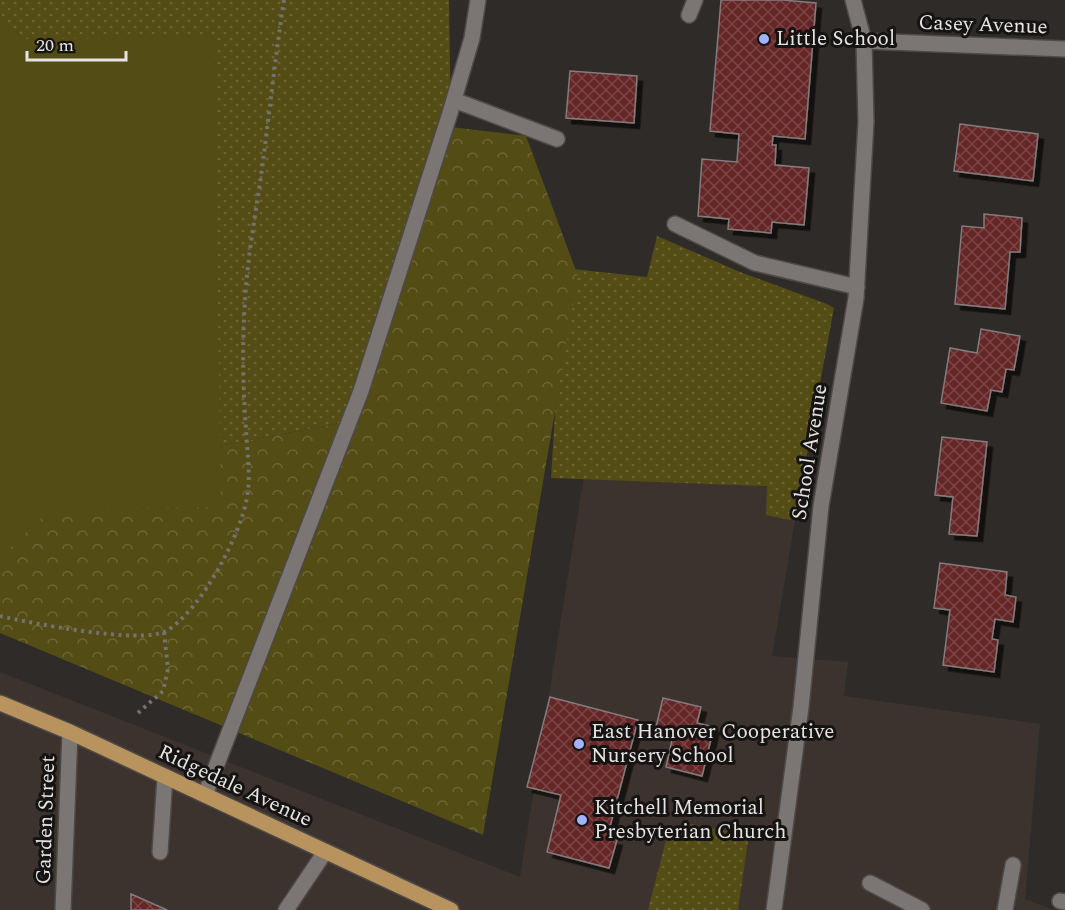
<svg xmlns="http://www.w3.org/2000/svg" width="1065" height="910" font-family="Spectral,serif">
	<defs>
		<pattern id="grass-dots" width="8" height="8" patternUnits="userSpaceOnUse" patternTransform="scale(1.5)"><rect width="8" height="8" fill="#534c15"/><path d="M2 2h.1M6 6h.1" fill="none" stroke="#6c6637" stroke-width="1.8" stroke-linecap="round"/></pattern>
		<pattern id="forest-crowns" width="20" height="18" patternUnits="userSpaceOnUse" patternTransform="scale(1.5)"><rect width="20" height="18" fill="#534c15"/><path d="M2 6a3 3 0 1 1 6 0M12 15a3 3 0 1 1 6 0" fill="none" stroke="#6c6637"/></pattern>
		<pattern id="building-cross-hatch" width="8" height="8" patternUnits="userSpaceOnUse" patternTransform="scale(1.5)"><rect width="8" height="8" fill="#652527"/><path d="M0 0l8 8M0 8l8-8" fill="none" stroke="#7b4446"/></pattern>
		<filter id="shadow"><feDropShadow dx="5.5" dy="5.5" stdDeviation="0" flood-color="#0009"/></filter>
	</defs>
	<rect width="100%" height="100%" fill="#2f2b28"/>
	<path fill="#3d332e" d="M804,468L772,656L848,662L844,696L1040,724L1025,899L1054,910H0V672L520,877L585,469Z"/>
	<path fill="url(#grass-dots)" d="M0,0H449L451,127L352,421L106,467L0,473Z
		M657,236L740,272L827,304L834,308L796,514L790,520L766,515L767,486L551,478L564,268L647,277Z
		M690,824L744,834L748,841L738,910H648L666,840L677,828Z"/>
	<path fill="url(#forest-crowns)" d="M451,127L526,136L578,276L483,835L0,633V473L106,467L352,421Z"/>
	<path fill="#534c15" d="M0,14L25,39L214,37L221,507L51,509L0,557Z"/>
	<path fill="url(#building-cross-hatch)" stroke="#837c7c" stroke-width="1.5" filter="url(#shadow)" d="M721,0H783L816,3L805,139L773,136L772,145H776L775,165L809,168L804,225L772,222L771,233L728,229L729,219L698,216L702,159L737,162L739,134L710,131Z
		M570,71L637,76L634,123L566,118Z
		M960,124L1038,134L1033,181L954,171Z
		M984,214L1022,218L1020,252H1010L1005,309L955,304L962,226L984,228Z
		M981,329L1020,336L1014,370L1006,369L1002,392L991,390L987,411L941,403L950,348L977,353Z
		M942,437L987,442L977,536L949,534L953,497L935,495Z
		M940,563L1007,572L1005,595L1016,597L1013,622L995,619L992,639L998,640L994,672L943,665L950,610L934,608Z
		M550,697L638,720L607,838L617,840L609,868L547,852L561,795L527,787Z
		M663,698L701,707L697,723L714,727L702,776L666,767L674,731L656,727Z
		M131,894L167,910H131Z"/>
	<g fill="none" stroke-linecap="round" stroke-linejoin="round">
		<g stroke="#4d4947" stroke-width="18">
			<path id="minor" d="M689,15L695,0
				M864,41L1065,49
				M454,100L557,139
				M675,224L755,263L857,287
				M205,795L361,391L450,113L472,38L478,0
				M160,852L165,777
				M870,883L922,910
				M1060,901L1065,902
				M63,910L70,732
				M286,910L325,852
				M774,910L801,707L821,506L856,298L866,122L864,41L853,0
				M1005,910L1013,865"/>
		</g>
		<g stroke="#4d4947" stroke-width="18">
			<path id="major" d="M0,703L70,732L451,910"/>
		</g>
		<path stroke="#75716f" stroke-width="4" stroke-dasharray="3 4.5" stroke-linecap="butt" d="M0,616C31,623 141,645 166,631C200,612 241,535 247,497C251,475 247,452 246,429C243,388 242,344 245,302C247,260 255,218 261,176C269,117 275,58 284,0
			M138,713L163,691L168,669L164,632"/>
		<use href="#minor" stroke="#7b7573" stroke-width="15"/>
		<use href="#major" stroke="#b9935d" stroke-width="15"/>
	</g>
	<g fill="#a2b2fd" stroke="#161413" stroke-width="2">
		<circle cx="764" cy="39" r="6"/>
		<circle cx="579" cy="744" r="6"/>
		<circle cx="582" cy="820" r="6"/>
	</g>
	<g text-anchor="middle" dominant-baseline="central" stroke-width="6" stroke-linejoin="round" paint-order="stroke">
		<g font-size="21" fill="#e6e3e2" stroke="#161413">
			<text transform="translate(983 25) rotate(2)">Casey Avenue</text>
			<text transform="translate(810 452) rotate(-81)">School Avenue</text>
			<text transform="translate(235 786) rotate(25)">Ridgedale Avenue</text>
			<text transform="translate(46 820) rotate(-88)">Garden Street</text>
		</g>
		<g font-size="21" fill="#e6e3e2" stroke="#161413" text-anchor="start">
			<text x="776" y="39">Little School</text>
			<text x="591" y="732">East Hanover Cooperative<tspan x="591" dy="24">Nursery School</tspan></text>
			<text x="594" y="808">Kitchell Memorial<tspan x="594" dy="24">Presbyterian Church</tspan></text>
		</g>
	</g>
	<path d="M27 51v9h99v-9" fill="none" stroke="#e6e3e2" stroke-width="3"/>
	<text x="36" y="51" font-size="18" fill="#e6e3e2" stroke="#161413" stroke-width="4.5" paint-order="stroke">20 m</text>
</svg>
